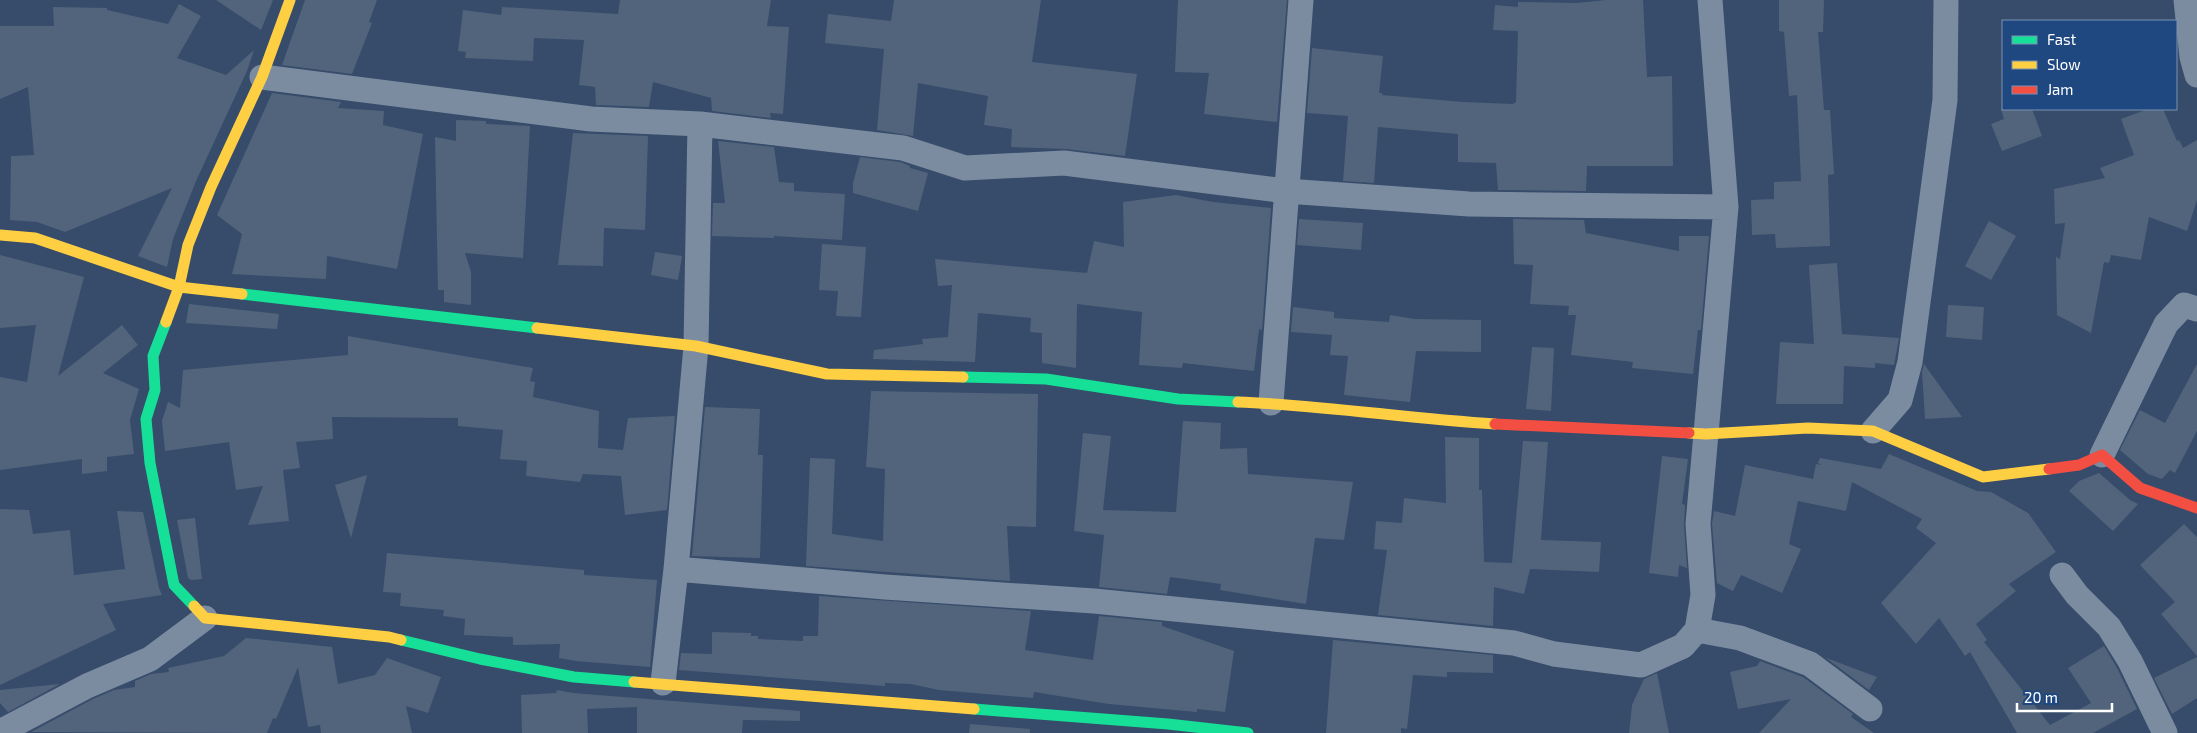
<svg xmlns="http://www.w3.org/2000/svg" width="2197" height="733" font-family="'Exo 2',sans-serif">
	<rect width="100%" height="100%" fill="#364c6a"/>
	<path fill="#52647c" d="M216,0H273L261,30Z
		M305,0H377L369,22L372,23L352,74L282,65Z
		M620,0H771L767,26L789,27L783,114L770,113L771,118L712,111L711,98L653,82L649,107L596,105L595,87L579,85L584,40L534,38L533,61L465,58L466,52L458,51L463,10L501,15L502,7L618,14Z
		M894,0H1041L1032,62L1137,74L1125,156L1066,149L1011,147L1012,129L984,125L988,96L918,83L913,136L877,130L884,49L825,43L828,14L891,21Z
		M1178,0H1287L1277,122L1204,114L1209,73L1175,72Z
		M1606,0H1643L1647,77L1672,76L1673,166H1587L1586,191L1498,190L1496,163L1458,162V134L1378,127L1374,183L1343,181L1348,116L1307,113L1312,48L1383,56L1379,93H1382V95L1463,102L1513,104L1516,102L1518,31L1493,30L1495,5L1518,7V2L1577,3Z
		M1779,0H1824L1823,32H1818L1824,110H1830L1834,174L1828,175L1830,246L1776,248L1775,234L1752,235L1751,200L1774,199V182L1801,181L1797,95L1789,96L1784,32L1779,31Z
		M179,4L201,16L177,58L226,75L254,50L247,71L196,181L173,239L167,267L138,256L172,188L65,232L37,222L10,220L11,156L34,155L28,87L0,99V26H54L53,7L107,8V10L168,24Z
		M272,93L341,102L338,108L384,111L383,125L423,134L397,269L327,256L326,279L232,274L242,234L217,215Z
		M2001,109H2032L2042,136L2002,151L1991,124L2004,119Z
		M2148,109H2163L2177,141L2179,140L2183,148L2197,140V200L2187,231L2149,217L2141,260L2111,255L2109,263L2104,262L2091,333L2057,315L2056,257L2060,259L2065,223L2055,224L2054,189L2105,178L2100,168L2134,155L2121,119Z
		M456,120L486,121V124L530,126L523,258L465,253L471,272V305L444,302V290H438L435,137L456,141Z
		M573,133L648,136L645,230L604,228L603,266L558,265Z
		M718,141L774,147L779,182L794,183V191L845,194L842,240L774,236V238L712,236L713,203H725Z
		M860,157L900,162L910,166V168L928,173L918,211L853,193V183Z
		M1176,195L1213,202L1271,208L1262,330L1259,329L1254,371L1183,363L1182,368L1139,365L1142,312L1077,304L1076,368L1042,363V333L1030,332L1031,318L978,313L975,362L873,359L874,350L923,344L922,339L948,337L952,285L938,286L935,259L1087,273L1094,241L1124,247L1123,202Z
		M1299,219L1363,223L1361,250L1297,245Z
		M1513,219L1584,220L1586,233L1679,251V236H1709L1701,330H1698L1693,374L1632,368L1633,362L1571,355L1576,315H1568L1569,306L1530,304L1533,265L1514,264Z
		M1989,221L2016,236L1991,280L1965,266Z
		M822,244L866,247L861,317L836,316L838,291L819,290Z
		M655,252L682,256L678,280L651,275Z
		M0,255L84,277L58,376L122,325L138,345L103,373L139,389L130,420L134,454L107,457V471L82,474V459L0,470V377L27,382L36,325L0,328Z
		M1837,263L1842,334L1899,338L1894,365L1875,363V368L1844,366L1843,404H1776L1780,342L1814,344L1809,265Z
		M189,304L279,314L277,329L186,323Z
		M1948,305L1984,307L1982,340L1946,337Z
		M1293,307L1334,312V318L1389,322L1390,315L1415,319L1481,320V352L1416,351L1410,402L1344,395L1348,356L1330,355L1332,335L1291,332Z
		M348,336L533,368L530,381L535,382L533,397L599,411L598,448L623,450L628,418L675,416L667,510L625,515L621,476L583,474L580,482L526,476L527,461L500,459L503,430L458,426V418L332,417L333,439L296,442L300,468L283,470L289,521L248,525L263,486L236,490L229,442L165,451L162,421L168,402L180,408L183,370L348,355Z
		M1532,347L1554,348L1551,411L1526,409Z
		M1924,364L1962,417L1925,419L1922,372Z
		M2197,364V431L2175,473L2170,470L2162,479L2148,474L2120,450L2140,410L2165,423Z
		M871,391L1038,394L1036,527L1007,526L1010,581L806,566L810,458L835,459L832,534L883,541L885,469L866,467Z
		M705,407L760,409L758,455H763L760,558L692,556Z
		M1183,421L1221,423L1220,449L1247,448L1248,474L1353,482L1344,540L1315,538L1306,604L1220,590L1221,584L1170,577L1167,594L1099,587L1104,535L1074,531L1083,433L1111,436L1103,510L1176,512Z
		M1445,437L1479,438V490H1482L1484,562L1512,563L1523,441L1548,442L1541,540L1601,542L1599,572L1530,569L1524,594L1494,587L1493,626L1378,615L1387,550L1374,549L1376,521L1402,523L1404,498L1446,503Z
		M1889,454L1977,491L1991,492L2028,513L2056,552L2009,584L2016,591L1976,624L1987,640L1984,642L2050,725L2091,703L2068,668L2104,646L2117,668L2137,709L2093,733H2017L1970,652L1965,656L1939,618L1916,644L1881,603L1936,543L1916,528L1922,519L1852,482L1846,511L1798,501L1789,544L1801,549L1782,593L1741,575L1733,591L1717,583L1712,524L1714,511L1735,516L1745,465L1813,479L1816,464L1822,465L1818,463L1820,458L1881,469Z
		M1662,456L1688,459L1682,504L1685,505L1684,525L1687,568L1679,565L1678,577L1649,573Z
		M2099,473L2130,500L2138,504L2113,531L2069,491L2079,481Z
		M367,475L351,538L335,485Z
		M0,509L29,510L33,534L70,530L74,575L125,569L117,511L143,512L159,588L162,595L103,604L116,630L0,685Z
		M195,518L202,579L191,580L188,578L177,520Z
		M2184,524L2197,537V656L2161,614L2175,602L2140,565Z
		M387,553L584,570V575L657,580L650,667L576,661L559,658L560,644L513,645V637L464,635L465,619L443,616L444,610L400,606L401,593L383,592Z
		M819,596L1031,611L1025,650L1093,660L1099,616L1162,622V626L1234,651L1225,712L1197,709V712L1109,704L1034,692L1033,698L939,690L911,684L885,683V686L679,670L681,653L712,654V632L751,633V636H758V639L803,641V636H818Z
		M246,638L332,647L338,684L375,675L387,658L441,677L428,713L406,706L412,733H321L320,725L308,727L298,667L276,719L273,718L267,733L31,732L93,699L114,690L135,687V681L151,674L169,672L168,668L224,656Z
		M1333,640L1493,655V673L1447,672V677L1413,675L1407,729L1401,728V733H1326Z
		M2197,657V698L2172,714L2154,678Z
		M1826,658L1829,659L1877,677L1869,690Z
		M1760,661L1803,677L1853,714L1851,717L1874,733H1759L1791,699L1738,709L1730,672L1757,666Z
		M1657,673L1669,733H1629L1632,705L1644,679Z
		M60,684L8,712L0,703V690Z
		M557,690L573,693L800,711V721L743,720L742,733H637V707L587,709L588,733H522L521,695L556,693Z
		M970,724L1030,729V733H969Z"/>
	<g fill="none" stroke-linecap="round" stroke-linejoin="round">
		<path stroke="#7c8ca0" stroke-width="25" d="M2186,0L2192,57L2197,75
			M262,77L591,119L700,124L903,148L965,168L1064,163L1286,191L1469,204L1726,207
			M1271,403L1301,0
			M1873,431L1900,400L1910,362L1945,100L1946,0
			M2102,455L2166,324L2184,305L2197,309
			M676,569L885,587L1094,601L1514,643L1554,654L1641,665L1683,646L1697,630L1703,595L1698,524L1726,207L1710,0
			M2062,575L2077,595L2109,627L2130,661L2165,733
			M1697,630L1740,638L1810,664L1870,709
			M663,683L676,569L696,346L700,124
			M0,732L87,686L150,659L205,618"/>
		<path stroke="#16e098" stroke-width="11" d="M242,294L537,328
			M166,322L153,356L155,390L146,419L150,463L174,585L194,606
			M963,377L1046,379L1178,399L1238,402
			M401,640L480,659L574,677L634,682
			M974,709L1168,724L1248,733"/>
		<path stroke="#ffcf43" stroke-width="11" d="M0,235L35,238L179,287L242,294
			M166,322L179,287L188,245L211,187L262,77L290,0
			M537,328L696,346L827,374L963,377
			M1238,402C1324,405 1409,419 1495,424
			M1689,433L1706,434L1808,428L1873,431L1983,477L2049,469
			M194,606L205,618L389,637L401,640
			M634,682L974,709"/>
		<path stroke="#f24e42" stroke-width="11" d="M1495,424L1689,433
			M2049,469L2079,465L2102,455L2140,488L2197,508"/>
	</g>
	<rect x="2002" y="20" width="175" height="90" fill="#204880" stroke="#7991b3"/>
	<rect x="2012" y="36" width="25" height="8" fill="#16e098" stroke="#7991b3"/>
	<text x="2047" y="45" font-size="15" fill="#ffffff">Fast</text>
	<rect x="2012" y="61" width="25" height="8" fill="#ffcf43" stroke="#7991b3"/>
	<text x="2047" y="70" font-size="15" fill="#ffffff">Slow</text>
	<rect x="2012" y="86" width="25" height="8" fill="#f24e42" stroke="#7991b3"/>
	<text x="2047" y="95" font-size="15" fill="#ffffff">Jam</text>
	<path d="M2017 703v8h95v-8" fill="none" stroke="#ffffff" stroke-width="2.5"/>
	<text x="2024" y="703" font-size="15" fill="#ffffff" stroke="#204880" stroke-width="4" paint-order="stroke">20 m</text>
</svg>
